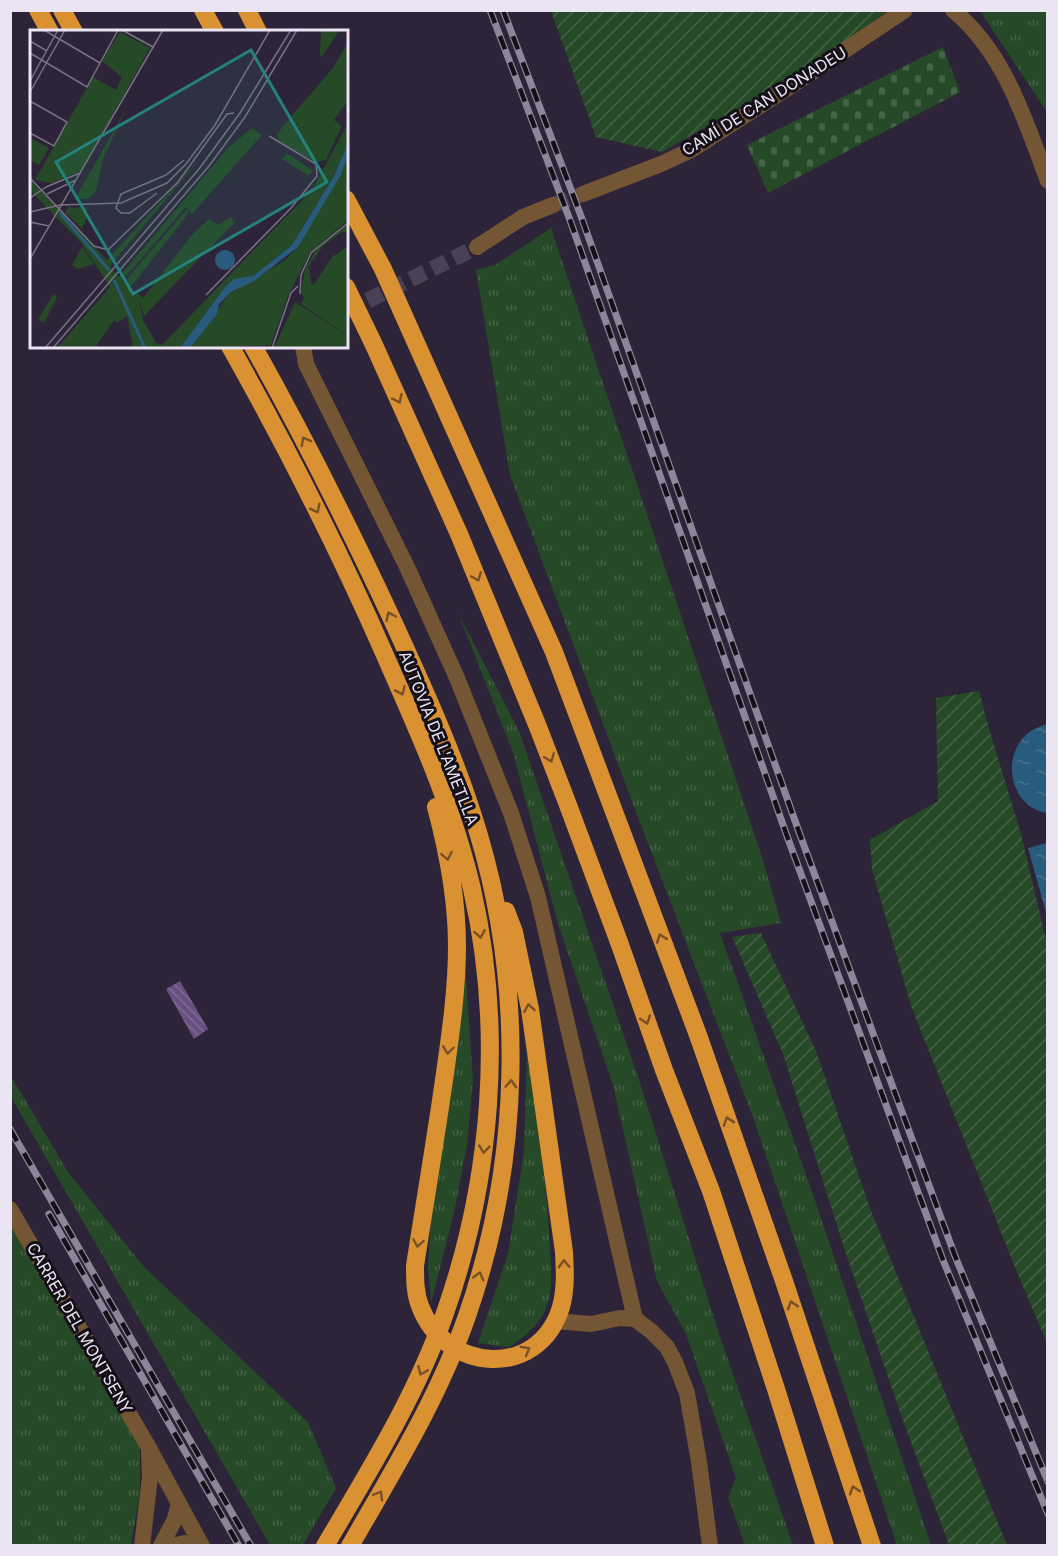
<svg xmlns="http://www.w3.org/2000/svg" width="1058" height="1556" font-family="Inter,sans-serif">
	<defs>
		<pattern id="grass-tufts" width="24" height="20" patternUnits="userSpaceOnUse" patternTransform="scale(1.5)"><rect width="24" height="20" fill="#264927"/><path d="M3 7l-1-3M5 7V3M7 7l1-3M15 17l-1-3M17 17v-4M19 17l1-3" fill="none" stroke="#466347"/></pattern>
		<pattern id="cemetery-stones" width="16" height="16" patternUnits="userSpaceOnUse" patternTransform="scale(1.5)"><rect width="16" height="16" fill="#264927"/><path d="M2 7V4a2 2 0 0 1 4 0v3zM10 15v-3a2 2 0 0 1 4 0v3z" fill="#466347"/></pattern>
		<pattern id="garden-furrows" width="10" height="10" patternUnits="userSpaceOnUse" patternTransform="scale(1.5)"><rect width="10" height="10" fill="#264927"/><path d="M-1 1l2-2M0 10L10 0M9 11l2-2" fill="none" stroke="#466347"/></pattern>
		<pattern id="water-ripples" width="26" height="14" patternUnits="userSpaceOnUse" patternTransform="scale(1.5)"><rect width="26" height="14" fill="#295b7d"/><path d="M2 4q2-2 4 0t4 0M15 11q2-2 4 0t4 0" fill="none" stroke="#487290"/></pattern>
		<pattern id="building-back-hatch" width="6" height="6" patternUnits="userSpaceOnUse" patternTransform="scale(1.5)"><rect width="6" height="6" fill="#685180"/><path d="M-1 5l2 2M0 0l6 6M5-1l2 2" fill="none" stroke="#7e6a92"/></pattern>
	</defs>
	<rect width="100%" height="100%" fill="#2e2439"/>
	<path fill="url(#grass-tufts)" d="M980,11H1047V112Z
		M551,228L763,860L781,923L720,933L817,1206L931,1545H897L753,1117L642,828L510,475L476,270L495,265Z
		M459,615L519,731L639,1080L720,1337L793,1545H745L728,1497L736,1478L686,1334L657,1281L613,1085L558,924L513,752Z
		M465,963L473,1081L467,1145L454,1213L431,1303L428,1266L432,1207Z
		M527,1051C536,1117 547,1182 550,1248C551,1264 553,1289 548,1303C542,1323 526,1336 509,1347L478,1343L508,1254L524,1151Z
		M11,1076L68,1172L144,1267L308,1422L336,1488L303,1545H270L11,1097Z
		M10,1222L140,1444V1491L131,1545H11Z"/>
	<path fill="url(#cemetery-stones)" d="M943,47L960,92L768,193L747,145Z"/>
	<path fill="url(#garden-furrows)" d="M551,11H887L818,63L662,152L596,137Z
		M979,691L988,725L1021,834L1047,944V1343L1014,1265L911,1006L872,869L870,840L938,801L936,698Z
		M761,933L816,1051L871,1211L1007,1545H949L902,1418L844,1248L783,1054L732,937Z"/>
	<path fill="url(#water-ripples)" d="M1047,724V813C1013,808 1001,763 1023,738C1030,730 1038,727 1047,724Z
		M1047,843H1048L1047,916L1028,848Z"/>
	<path fill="url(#building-back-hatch)" d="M180,981L208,1029L194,1039L166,989Z"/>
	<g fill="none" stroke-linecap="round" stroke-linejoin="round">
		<path stroke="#4a4155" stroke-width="16" stroke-dasharray="16 8" stroke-linecap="butt" d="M553,205L583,194
			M346,311L477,247"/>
		<path stroke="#745635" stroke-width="16" d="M953,10C1005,53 1025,120 1048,181
			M583,194L661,164L691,150L811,73L905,10
			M477,247L523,217L553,205
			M303,346L306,364L407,567L457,678L511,813L538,897L635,1319
			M10,1209L149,1448L202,1546
			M555,1321L591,1324L620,1318L635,1319L651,1331L667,1347L675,1362L687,1393L699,1462L710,1546
			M142,1546L150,1477L149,1452
			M161,1546L175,1519L179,1503
			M172,1546L185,1543L195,1546"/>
		<path stroke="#da9132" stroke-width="18" d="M38,10L50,32
			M62,10L74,32
			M203,10L215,32
			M247,10L258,32
			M346,199L383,269L554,652L698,1035L784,1281L872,1546
			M346,287L374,345L459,534L538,727L568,805L619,942L664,1070L711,1191L776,1389L825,1546
			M230,346C286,446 338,548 384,653C418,730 453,807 472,889C504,1030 492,1180 444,1316C415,1398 369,1471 325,1546
			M253,346C303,435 348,525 391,617C423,687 456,758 478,832C525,989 521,1161 467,1316C439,1397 393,1471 350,1546
			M436,807C448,852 457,899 457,946C457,988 451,1031 445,1073C436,1137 425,1201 415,1266C415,1280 415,1293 420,1306C445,1373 539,1380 561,1307C566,1289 565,1271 564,1252L530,1009L514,932L506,911"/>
		<g stroke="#8e8697" stroke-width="7">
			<path id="rail" d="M490,10L570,220L787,836L943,1260L1048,1514
				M503,10L581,216L799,832L955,1256L1048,1482
				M10,1129L251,1546
				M49,1214L239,1546"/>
		</g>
		<use href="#rail" stroke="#141019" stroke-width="4.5" stroke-dasharray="14" stroke-linecap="butt"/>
	</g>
	<defs><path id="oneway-chevron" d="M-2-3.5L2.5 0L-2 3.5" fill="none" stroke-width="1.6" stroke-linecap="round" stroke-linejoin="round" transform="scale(1.5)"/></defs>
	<g stroke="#775026">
		<use href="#oneway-chevron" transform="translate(398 399) rotate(65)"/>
		<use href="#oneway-chevron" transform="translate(305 441) rotate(-118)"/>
		<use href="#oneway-chevron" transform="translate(316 509) rotate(63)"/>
		<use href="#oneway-chevron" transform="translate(477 577) rotate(68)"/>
		<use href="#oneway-chevron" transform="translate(390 616) rotate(-115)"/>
		<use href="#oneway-chevron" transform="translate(401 691) rotate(66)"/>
		<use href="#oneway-chevron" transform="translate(550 758) rotate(69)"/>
		<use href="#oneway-chevron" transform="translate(447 856) rotate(79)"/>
		<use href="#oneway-chevron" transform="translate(480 934) rotate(80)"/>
		<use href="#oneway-chevron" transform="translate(661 938) rotate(-111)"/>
		<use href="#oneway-chevron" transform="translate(529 1008) rotate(-100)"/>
		<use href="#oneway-chevron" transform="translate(646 1020) rotate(71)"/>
		<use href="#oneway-chevron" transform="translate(448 1050) rotate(98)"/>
		<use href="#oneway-chevron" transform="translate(511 1084) rotate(-87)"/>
		<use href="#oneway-chevron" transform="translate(728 1121) rotate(-109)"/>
		<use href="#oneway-chevron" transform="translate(484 1149) rotate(96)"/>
		<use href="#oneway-chevron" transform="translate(418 1243) rotate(99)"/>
		<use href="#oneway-chevron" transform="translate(564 1264) rotate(-92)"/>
		<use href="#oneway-chevron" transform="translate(479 1276) rotate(-74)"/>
		<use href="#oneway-chevron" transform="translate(792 1305) rotate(-108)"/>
		<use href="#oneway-chevron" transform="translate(526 1350) rotate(-30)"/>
		<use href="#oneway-chevron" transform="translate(422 1371) rotate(113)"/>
		<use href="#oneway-chevron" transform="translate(854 1490) rotate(-108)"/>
		<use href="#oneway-chevron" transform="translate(379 1495) rotate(-60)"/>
	</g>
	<g text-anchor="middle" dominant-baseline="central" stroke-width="6" stroke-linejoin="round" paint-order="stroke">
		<g font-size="16" fill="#ebe5f3" stroke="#141019">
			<text transform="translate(764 101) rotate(-32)">CAMÍ DE CAN DONADEU</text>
			<text transform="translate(439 738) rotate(68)">AUTOVIA DE L'AMETLLA</text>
			<text transform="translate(80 1328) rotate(60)">CARRER DEL MONTSENY</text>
		</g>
	</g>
	<g transform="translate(30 30)">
		<rect width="318" height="318" fill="#2e2439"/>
		<path d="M90,2L120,18L51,141L22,153L5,150L63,47L86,60L92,47L72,31ZM303,38L318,46V71L304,90L312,96L303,115L259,89ZM96,79L73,129L66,161L59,169H45ZM318,93V113L304,146L262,215L223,246L195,257L150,318H103L97,286L87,293L84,290L65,318H27L80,257L51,213L0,160V150L77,230L177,121L80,236L89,247L198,118L222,98L232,105L162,184L156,177L92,251L113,268L110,275L113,290L126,313L132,315L282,160ZM318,126V190L279,224L258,266L241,315L160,318L199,264L255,230L268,217ZM38,177L56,178L57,187L52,199L35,182ZM318,194V203L312,202L293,216L279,236L281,254L284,255L302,227L318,216V306L271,274L274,268L271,262L275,239L286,220Z" fill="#264927"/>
		<path d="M291,0H310L291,28L290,23ZM318,12V46L303,38ZM265,272L318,306V318H244Z" fill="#264927"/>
		<path d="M257,123L283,141L279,146L252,129Z" fill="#264927"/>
		<path d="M0,108L19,118L9,135L0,130Z" fill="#264927"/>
		<path d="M259,89L303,115L296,130L286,132L250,113L247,104ZM157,179L159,182L148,197L100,258L96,255L95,251ZM201,187L205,192L114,286L110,272L161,206L179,189L188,195ZM52,217L64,234L48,239L42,235ZM24,263L27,267L14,293L8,289Z" fill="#264927"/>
		<path d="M318,113V126L310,146L268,217L224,251L201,262L189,274L187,284L160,318H150L195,257L204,249L223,246L262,215L304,146ZM185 230a10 10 0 1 1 20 0a10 10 0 1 1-20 0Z" fill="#295b7d"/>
		<path fill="none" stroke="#295b7d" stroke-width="3" d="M30,183L79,240M84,250L115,318"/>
		<path fill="none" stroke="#7a7183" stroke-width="1.5" d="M14,0L70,33M92,0L123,17M0,11L17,21M0,23L57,57L88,0M0,51L28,0M0,62L35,0M0,71L37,92L24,116L0,103M0,148L64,216L78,220L148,152L197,84L204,83M16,157L50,143M127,163L100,183H91L86,178L91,164L136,145L154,130M17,164L46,150M0,168L16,157M0,182L30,175L91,173L137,153L156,134L185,95L240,0M0,192L19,196M0,229L133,0M270,264L271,245L281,223L318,193M176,265L261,178L287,146L286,134L239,106M15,318L169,139L210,83L261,0M23,318L179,136L215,87L267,0M242,318L261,263L268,256"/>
		<path fill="#25817b" fill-opacity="0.15" stroke="#25817b" stroke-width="3" d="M221,20L297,152L103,264L26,132Z"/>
		<rect width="318" height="318" fill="none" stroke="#ebe5f3" stroke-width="3"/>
	</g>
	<rect width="1058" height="1556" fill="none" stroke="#ebe5f3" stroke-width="24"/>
</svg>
